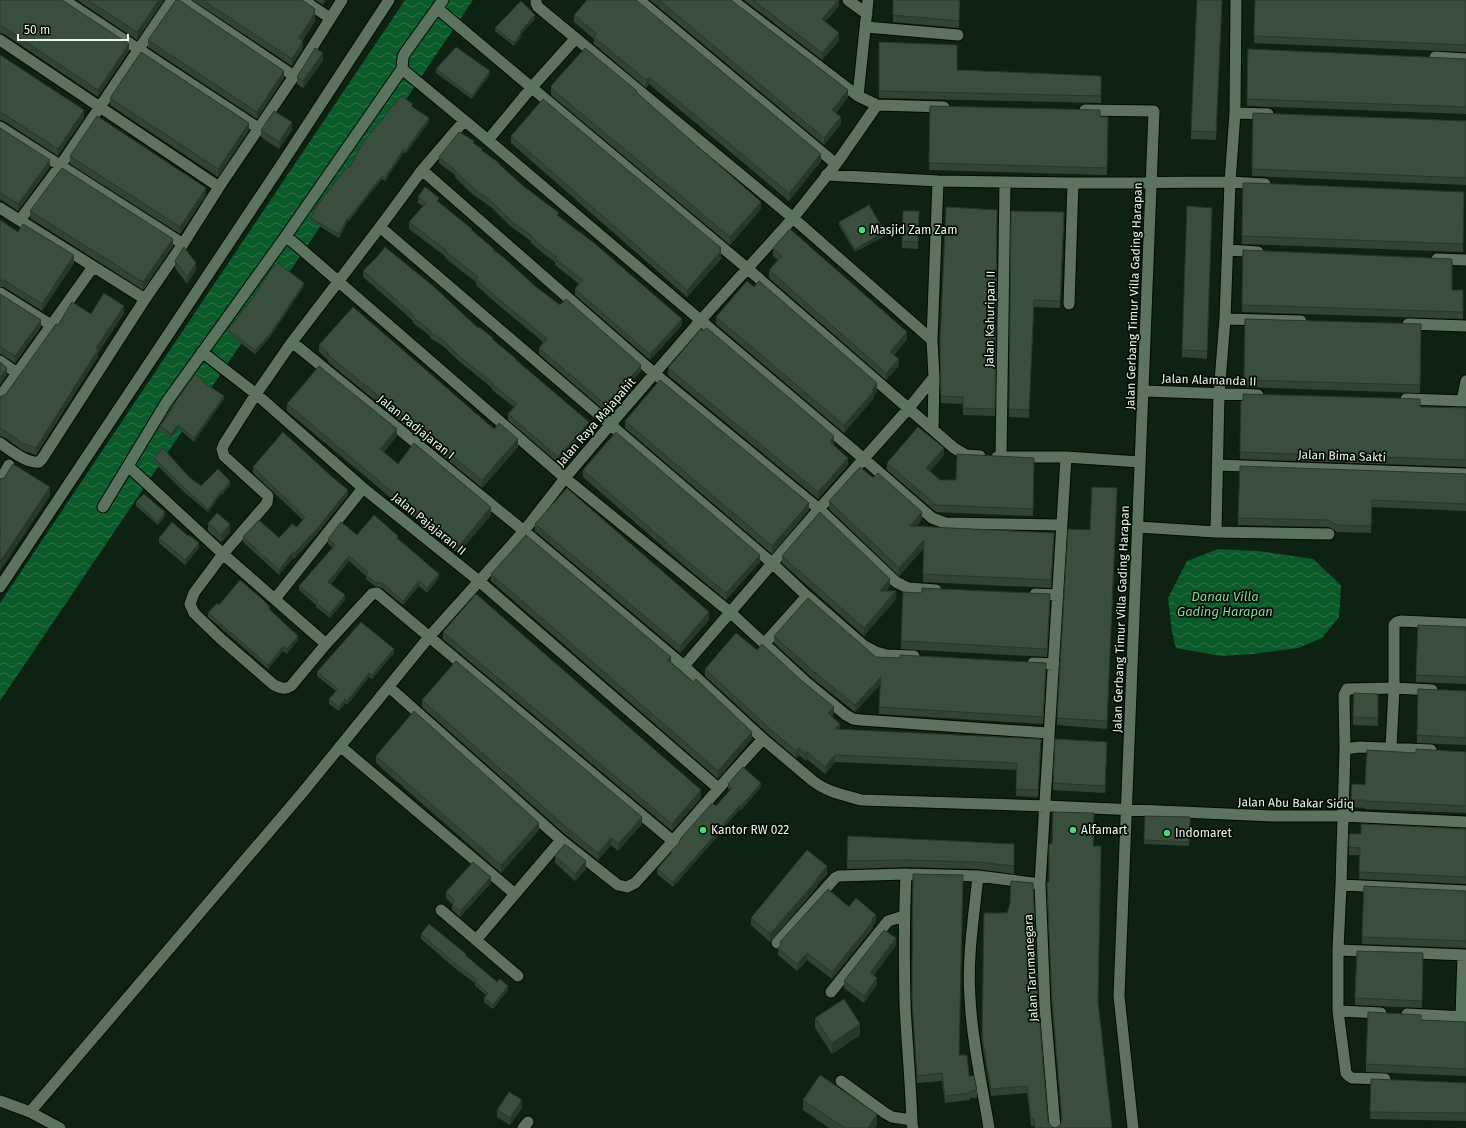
<svg xmlns="http://www.w3.org/2000/svg" width="1466" height="1128" font-family="'Fira Sans',sans-serif">
	<defs>
		<pattern id="water-waves" width="16" height="10" patternUnits="userSpaceOnUse"><rect width="16" height="10" fill="#0b5a2a"/><path d="M0 5q4-4 8 0t8 0" fill="none" stroke="#2f7249"/></pattern>
	</defs>
	<rect width="100%" height="100%" fill="#0e2213"/>
	<path fill="url(#water-waves)" d="M405,0H473L0,701V603Z
		M1218,549L1258,551L1313,559L1341,585L1339,617L1322,638L1298,648L1253,654L1221,656L1176,648L1172,632L1168,598L1187,561Z"/>
	<g fill="none" stroke-linecap="round" stroke-linejoin="round">
		<g stroke="#000b02" stroke-width="13">
			<path id="minor" d="M64,0L258,128
				M181,0L294,76
				M303,0L330,18
				M536,0V3L538,7L793,218L932,340
				M639,0L836,164
				M732,0L858,96
				M848,0L867,14
				M438,9L748,269L954,448L966,455L980,456
				M866,27L958,35
				M0,40L219,187
				M1435,57L1466,59
				M402,69L488,140L864,459L932,518L945,523L1062,525
				M877,105L944,107
				M1085,110L1154,111L1119,996L1133,1128
				M1235,113L1268,114
				M464,121L422,170L380,227L292,342L256,394L224,444L222,449L224,456L268,496L267,503L223,554L194,593L190,604L194,613L221,639L274,685C281,688 285,690 291,686L326,644L372,594L377,593L674,842
				M0,127L183,244
				M488,140L532,87L576,38
				M422,170L655,374L819,509L896,582L908,588L936,590
				M826,175L938,181L1073,183L1230,182L1265,184
				M0,208L145,299
				M20,220L60,166L172,0
				M380,227L773,564L807,596L863,645L876,652L887,655L914,656
				M286,236L565,478L731,613L807,683L846,715L853,719L861,720L1048,733
				M1229,250L1258,252
				M1437,259L1466,260
				M0,293L51,325
				M1069,304L1073,183
				M1225,319L1301,321
				M1408,324L1466,326
				M292,342L524,531L684,666L763,739L813,781C827,792 844,795 861,800L1046,806L1273,816H1343L1466,822
				M202,352L256,394L363,488L479,581L718,788
				M0,361L17,373
				M1143,391L1258,395
				M0,397L93,267
				M1406,399L1466,401
				M1462,401L1466,381
				M933,430L934,377L932,340L938,181
				M0,443C10,450 27,464 39,462L42,459L145,299L183,244L219,187L294,76L342,0
				M997,457H1066L1140,462
				M1001,457L1005,182
				M1218,465L1466,474
				M128,466L223,554L326,644
				M0,481L9,465
				M103,507L166,403L286,236L402,69L403,57L405,53L443,0
				M1138,527L1216,532L1219,394L1225,319L1230,182L1235,113L1236,0
				M1216,532L1329,534
				M0,587L283,162L389,0
				M1035,594L1058,595
				M275,599L363,488
				M765,643L807,596
				M1033,663L1054,664
				M684,666L819,509L909,408L934,377
				M389,687L561,840L618,885L627,887L635,883C679,836 719,786 763,739
				M340,746L515,894
				M1391,748L1394,688V625L1397,622L1401,621L1466,624
				M1345,749L1344,695L1347,689L1394,688L1432,690
				M906,874C904,918 904,961 905,1005C907,1045 911,1085 912,1124L913,1128
				M978,876C974,916 967,957 970,998C972,1041 982,1085 989,1128
				M1341,885L1466,891
				M441,910L476,940L561,840
				M476,940L518,976
				M777,943L835,878L839,876L906,874L978,876L1040,884
				M1338,950L1466,955
				M831,992L888,921L904,916
				M1338,1011L1381,1013
				M1407,1014L1466,1017
				M1461,1017L1463,955
				M1385,1079L1352,1078L1349,1076L1346,1073L1338,1011V950L1341,885L1345,749L1359,747L1431,750
				M841,1081L885,1113L892,1117L912,1120
				M0,1101L30,1112L60,1128
				M30,1112L303,792L429,637L524,531L565,478L610,425L700,321L793,218L836,164L877,105L858,96L868,0
				M523,1128L528,1122
				M1055,1128L1045,1007L1040,884L1066,457"/>
		</g>
		<use href="#minor" stroke="#5c7360" stroke-width="11"/>
	</g>
	<path fill="#314334" d="M0,0L129,51L98,97L4,34L0,33Z
		M77,0H164L137,40Z
		M192,0H302L315,9V21L303,40V48L292,66Z
		M315,0H326L323,5Z
		M650,0H731L848,97L836,113L841,124L824,145Z
		M744,0H839V6L825,22L839,41L822,60Z
		M893,0H960L959,28L893,22Z
		M1255,0H1466V52L1254,43Z
		M1222,7L1216,140L1191,139V131Z
		M574,15L821,161L789,201L649,84L646,88L594,44V39L574,22Z
		M535,19L521,34V37L514,46L495,31V28Z
		M148,40L284,78L257,119L148,47Z
		M879,42L957,70L1101,76V103L879,98Z
		M1248,49L1466,59V114L1247,106Z
		M0,55L84,118L58,156L4,121L0,120Z
		M323,61L303,88L297,84V77Z
		M436,69L490,74L472,99L436,73Z
		M551,86L761,209L730,245L552,96L551,94Z
		M110,98L249,130L218,177L110,105Z
		M395,105L413,107L429,122L406,153L404,152L385,181L382,179L369,195L349,221L348,220L339,238L311,221V218L349,168Z
		M930,106L1108,117L1107,175L929,170Z
		M1253,113L1466,121V185L1252,176Z
		M0,128L50,167L18,211L0,199Z
		M261,130H292L279,149L261,137Z
		M511,136L721,248V259L687,297L511,143Z
		M474,143L482,151L499,165L682,325L650,360L575,295V289L579,284L555,265V262L544,254L531,243V241L510,226L491,207L472,194L455,177V175L439,163V157Z
		M70,156L206,195L180,234L70,164Z
		M1243,183L1464,192L1463,252L1242,244Z
		M418,197L439,202L472,230L494,250L536,287L641,371L606,412L539,354V348L543,342L496,303L476,285V282L445,258V256L409,229V222L423,206L418,203Z
		M997,210L995,416L963,415V404L941,403L940,342Z
		M30,211L173,246L143,290L30,218Z
		M1011,211L1064,220L1060,308L1034,307L1029,418L1009,417Z
		M1212,215L1207,359L1182,357V350Z
		M919,219L918,249L902,248V241Z
		M0,220L18,232L74,263L42,311L4,287H0Z
		M839,222L885,236L855,252L839,225Z
		M773,248L907,339L894,355L899,366L886,380L769,278V270L778,260L773,256Z
		M1243,250L1452,290H1463V319L1242,312Z
		M175,261L196,270L187,284L175,268Z
		M363,271L478,328L493,340L516,361L589,428L558,463L508,420V414L514,407L492,390V388L460,362L443,346L430,338V336L413,323V321L401,310L363,277Z
		M304,286L270,337L255,354L228,333V330L252,299Z
		M0,294L41,327L15,363L1,354H0Z
		M124,313L98,353V357L92,366L36,455L22,450L4,437L0,436V397L6,394L58,325L91,314Z
		M716,317L877,391L874,395V398L844,433L716,324Z
		M1245,319L1421,324L1420,393L1244,387Z
		M319,345L494,429L518,447L482,488L328,362V360L319,352Z
		M668,368L834,443L833,445L848,465L818,499L668,375Z
		M204,382L224,399L194,442L178,428L171,438L160,430V426L172,410V407Z
		M1241,401L1466,408V467L1240,459Z
		M287,404L397,436L384,452L398,464L491,515L458,554L287,411Z
		M625,421L809,510L772,554L625,428Z
		M944,455L930,471L940,480H956L1034,458L1033,516L936,512L887,470V463Z
		M154,458L189,477L201,486L230,485L223,494L222,493L208,512L184,492L154,462Z
		M253,467L348,495L317,534L294,559L293,558L279,575L243,542V537L279,538L297,527L303,520L253,473Z
		M583,470L760,562L726,600L692,572L583,477Z
		M1466,474V511L1372,507L1371,533L1337,532L1329,527L1238,525V518Z
		M1117,495L1107,729L1057,725V718L1090,530Z
		M829,501L922,519L916,527L1054,540L1051,588L923,582L924,548L899,576L829,509Z
		M136,502L165,516L158,525L136,506Z
		M208,523L230,532L221,542L208,531Z
		M535,524L709,620L680,653L535,531Z
		M357,535L398,539L439,578L427,593L419,586L403,605L382,588L375,586L366,579V576L349,561L331,584L345,600L330,618L316,607V605L299,590V586L333,548L328,544V539Z
		M159,538L199,548L185,565L159,543Z
		M782,556L890,586L886,591L896,599L864,636L782,563Z
		M491,574L671,663L752,739L718,779L491,581Z
		M1050,602L1047,657L901,649V641Z
		M219,605L270,611L298,640L287,654L283,651L268,669L208,617V613Z
		M1466,627V684L1416,682V675Z
		M443,632L701,798L672,831L443,639Z
		M774,636L876,657L1046,671L1043,724L879,714L880,684L855,712L812,678L774,643Z
		M757,650L834,714L831,716L840,729L1041,746L1038,797L1016,796L1017,770L835,762L825,774L807,759L806,761L799,755L796,758L768,734L705,676V669Z
		M394,653L372,679L369,677L347,705L345,703L339,711L329,704V699L336,691L317,676V672Z
		M1466,691V745L1417,743V735Z
		M422,700L642,824L618,851L611,845L598,860L566,835L422,707Z
		M1378,701V726L1353,725V717Z
		M1107,749L1105,793L1053,790V783Z
		M1466,752V813L1365,809V808L1351,807L1352,784L1365,785L1416,753Z
		M376,756L539,830L501,873L376,763Z
		M728,784L761,787L741,810L740,809L725,826V828L673,887L657,874V869L671,853V851L716,806L730,790L728,788Z
		M1145,816L1190,817L1189,846L1144,844Z
		M1466,829V884L1359,879L1360,855H1349V847L1361,834Z
		M1093,846L1098,1002L1112,1128H1034V1126H1031L1027,1093L991,1096L982,1042L984,913L1038,1001L1048,1122L1052,1127L1056,1128L1061,1124L1062,1122L1052,1007L1047,889L1049,882Z
		M1014,852V874L978,869L906,867L847,869V861Z
		M555,856L586,869L575,881L555,863Z
		M827,874L817,885V887L770,942L751,925V918Z
		M913,874L959,1055L969,1076L977,1090V1098H970V1100L945,1103L942,1081L917,1083L912,1005Z
		M491,883L460,917L452,910V904L446,898V892Z
		M1466,891V948L1362,944V937Z
		M849,907L876,922L873,925V928L832,979L807,960L797,971L778,955V948L780,946V942Z
		M421,934L466,956L497,982L508,990L493,1009L484,1002V998L486,995L475,986V983L457,970L421,939Z
		M896,945L874,975L877,984L864,1003L844,988V981Z
		M1423,953L1422,1008L1355,1005V998Z
		M815,1018L860,1035L832,1054L815,1028Z
		M1421,1020L1466,1022V1076L1366,1072V1064Z
		M1371,1079L1466,1083V1121L1370,1119Z
		M803,1100L877,1125L875,1128H829L803,1110Z
		M522,1108L510,1125L497,1117V1110Z"/>
	<path fill="#28372b" d="M159,0H164L137,40V32Z
		M323,0H326L323,5Z
		M838,0H839V6L822,26V19Z
		M315,9V21L299,45V38Z
		M535,15V19L521,34V37L514,46V43L520,32Z
		M839,33V41L822,60V53Z
		M303,41V48L292,66V59Z
		M129,44V51L98,97V90Z
		M323,53V61L303,88V81Z
		M284,71V78L257,119V112Z
		M490,71V74L472,99V96Z
		M649,77V84L646,88V80Z
		M848,90V97L832,117V110Z
		M84,110V118L58,156V149Z
		M841,117V124L824,145V138Z
		M429,118V122L406,153V150Z
		M292,122V130L279,149V142Z
		M249,123V130L218,177V169Z
		M404,148V152L385,181V178Z
		M821,154V161L789,201V193Z
		M50,160V167L18,211V204Z
		M382,176V179L369,195L349,221V218L369,192Z
		M206,188V195L180,234V227Z
		M761,202V209L730,245V237Z
		M348,217V220L339,238V234Z
		M885,232V236L855,252V249Z
		M173,239V246L143,290V282Z
		M721,248V259L687,297V290Z
		M74,255V263L42,311V304Z
		M196,263V270L187,284V277Z
		M304,283V286L270,337L255,354V350Z
		M124,306V313L98,353V357L92,366L36,455V448L96,348Z
		M682,319V325L650,360V354Z
		M41,320V327L15,363V356Z
		M907,332V339L890,359V352Z
		M899,359V366L886,380V373Z
		M641,365V371L606,412V405Z
		M7,368V375L0,385V378Z
		M877,383V391L874,395V398L844,433V425Z
		M224,396V399L194,442V438Z
		M589,422V428L558,463V457Z
		M178,425V428L171,438V434Z
		M397,429V436L380,456V449Z
		M834,436V443L830,449V442Z
		M518,439V447L482,488V480Z
		M944,448V455L926,475V468Z
		M848,458V465L818,499V492Z
		M230,481V485L223,494V491Z
		M50,487V496L0,571V562Z
		M222,490V493L208,512V509Z
		M348,490V495L317,534L294,559V553Z
		M809,503V510L772,554V546Z
		M491,507V515L458,554V547Z
		M165,512V516L158,525V522Z
		M922,512V519L910,534V526Z
		M230,524V532L221,542V535Z
		M1054,533V540L1051,588V580Z
		M924,540V547L899,576V568Z
		M199,543V548L185,565V560Z
		M293,552V558L279,575V570Z
		M760,555V562L726,600V593Z
		M349,556V561L328,586V582Z
		M439,574V578L427,593V588Z
		M890,579V586L880,598V591Z
		M419,581V586L403,605V601Z
		M896,591V599L864,636V628Z
		M1050,594V602L1047,657V649Z
		M345,595V600L330,618V614Z
		M709,612V620L680,653V646Z
		M298,636V640L287,654V649Z
		M283,646V651L268,669V665Z
		M394,649V653L372,679V675Z
		M671,657V664L668,660Z
		M1046,663V671L1043,724V717Z
		M369,673V677L347,705V701Z
		M881,677V684L855,712V705Z
		M345,699V703L339,711V707Z
		M834,707V714L828,720V713Z
		M840,724V731L835,729Z
		M752,732V739L718,779V771Z
		M1041,739V746L1038,797V790Z
		M799,748V755L796,758V751Z
		M807,752V759L806,761V754Z
		M835,755V762L825,774V767Z
		M761,783V787L741,810V806Z
		M701,790V798L672,831V824Z
		M740,805V809L725,826V828L673,887V882Z
		M642,817V824L618,851V844Z
		M539,823V830L501,873V865Z
		M611,838V845L598,860V853Z
		M586,861V869L575,881V874Z
		M827,866V874L817,885V887L770,942V934Z
		M491,877V883L460,917V911Z
		M876,915V922L873,925V928L832,979V972Z
		M896,938V945L870,980V973Z
		M807,953V960L797,971V964Z
		M877,978V984L864,1003V996Z
		M508,986V990L493,1009V1005Z
		M860,1024V1035L832,1054V1043Z
		M522,1100V1108L510,1125V1118Z
		M877,1114V1125L875,1128H868Z"/>
	<path fill="#394e3d" stroke="#28372b" d="M0,0H62L129,44L98,90L4,27L0,26Z
		M88,0H159L137,32Z
		M176,0H179L284,71L257,112L148,40Z
		M203,0H302L315,9L314,12L315,13L299,38L303,41L292,59Z
		M587,0H636L821,154L789,193L649,77L646,80L594,37L597,34L574,15Z
		M659,0H731L848,90L832,110L841,117L824,138Z
		M753,0H838L822,19L839,33L822,53Z
		M893,0H959V21L893,15Z
		M1197,0H1222L1216,132L1191,131Z
		M1255,0H1466V45L1254,36Z
		M521,1L535,15L520,32L521,33L514,43L495,28Z
		M879,42L957,45V70L1101,76V96L879,91Z
		M456,47L490,71L472,96L436,69Z
		M315,48L323,53L303,81L297,77Z
		M585,48L637,91L636,92L761,202L730,237L552,89L551,86Z
		M1248,49L1466,59V107L1247,99Z
		M141,52L249,123L218,169L110,98Z
		M0,55L84,110L58,149L4,114L0,113Z
		M401,96L413,104L411,106L429,118L406,150L404,148L385,178L382,176L369,192L349,218L348,217L339,234L311,218L316,207L332,186L348,166L349,168L363,143L394,104L395,105Z
		M543,99L721,248L719,250L721,251L687,290L511,136Z
		M930,106L1100,110V117H1108L1107,168L929,163Z
		M274,111L292,122L279,142L261,130Z
		M1253,113L1466,121V178L1252,169Z
		M97,116L206,188L180,227L70,156Z
		M0,128L50,160L18,204L0,192Z
		M459,132L474,141L473,143L482,149L481,150L499,163V164L522,185L559,213L557,215L594,243L682,319L650,354L575,289L583,280L555,259L557,257L544,248L531,237L532,236L510,220L491,201L472,187L455,171V170L439,157Z
		M62,168L173,239L143,282L30,211Z
		M1243,183H1252L1464,192L1463,244L1242,236Z
		M425,187L439,198L437,201L472,229L471,230L494,249L493,250L503,257L536,287L560,305L566,299L641,365L606,405L539,348L547,339L496,297L476,279L478,277L445,251L446,250L409,222L426,203L418,197Z
		M869,205L885,232L855,249L839,222Z
		M1187,206L1212,208L1207,351L1182,350Z
		M946,207L997,210L995,409L963,408V397L941,396L940,342Z
		M903,211H919L918,242L902,241Z
		M1011,211L1064,212L1060,301L1034,300L1029,410L1009,409Z
		M0,220L18,232L23,224L74,255L42,304L4,280H0Z
		M790,229L907,332L890,352L899,359L886,373L769,270L782,256L773,248Z
		M184,247L196,263L187,277L175,261Z
		M385,247L433,286L478,328L479,327L488,334L493,338L492,339L516,359V360L589,422L558,457L508,414L517,404L492,384L493,383L460,357L443,340L430,332L431,331L413,317L414,316L401,304L363,271L377,257Z
		M1243,250L1452,259V290H1463V312L1242,305Z
		M278,263L304,283L270,334L255,350L228,330L252,299L271,270Z
		M747,281L754,287L759,281L877,383L872,390L874,391L844,425L716,317Z
		M104,293L124,306L96,348L98,350L92,359L36,448L22,443L4,430L0,429V397L6,394L56,324L58,325L72,302L91,314Z
		M0,294L41,320L15,356L1,347H0Z
		M353,307L494,429L499,423L518,439L482,480L328,355L329,354L319,345Z
		M1245,319L1421,324L1420,385L1244,380Z
		M707,328L834,436L830,442L848,458L818,492L668,368L701,329L703,331Z
		M0,362L7,368L0,378Z
		M319,366L397,429L380,449L398,464L414,443L491,507L458,547L287,404Z
		M195,374L204,381L203,382L224,396L194,438L178,425L171,434L160,426L173,408L172,407Z
		M660,380L809,503L772,546L625,421Z
		M1243,394L1420,399V407L1466,408V460L1240,452L1241,401H1243Z
		M918,427L944,448L926,468L940,480H956L957,454L1034,458L1033,509L936,505L887,463Z
		M283,432L332,477L348,490L317,529L294,553L293,552L279,570L243,537L259,520L279,538L292,524L297,527L305,517L253,467Z
		M616,432L760,555L726,593L692,565L583,470Z
		M163,448L189,477L201,486L218,469L230,481L223,491L222,490L208,509L184,488L154,458Z
		M13,464L50,487L0,562V536L1,535L0,534V479L4,478Z
		M1240,466L1466,474V504L1372,500L1371,526L1337,525L1329,520L1238,518Z
		M860,467L873,478L878,473L922,512L910,526L1054,533L1051,580L923,574L924,540L899,568L829,501Z
		M1092,487L1117,488L1107,721L1057,718L1068,529L1090,530Z
		M567,488L709,612L680,646L535,524Z
		M144,494L165,512L158,522L136,502Z
		M820,512L890,579L880,591H896L864,628L782,556Z
		M217,513L230,524L221,535L208,523Z
		M374,515L398,536L397,538L439,574L427,588L419,581L403,601L382,583L375,582L366,575L368,572L349,556L328,582L345,595L330,614L316,603L318,601L299,586L335,545L328,539L341,522L357,535Z
		M172,522L188,536L189,535L199,543L185,560L159,538Z
		M526,535L671,657L668,660L693,682L696,679L752,732L718,771L491,574Z
		M240,580L263,600L270,607L269,609L298,636L287,649L283,646L268,665L208,613L217,603L219,605Z
		M922,588L1050,594L1047,649L901,641L903,592L922,593Z
		M476,594L701,790L672,824L443,632Z
		M808,598L876,657L900,658V655L1046,663L1043,717L879,707L881,677L855,705L812,670L774,636Z
		M361,622L394,649L372,675L369,673L347,701L345,699L339,707L329,699L338,689L317,672Z
		M1418,625L1466,627V677L1416,675Z
		M736,633L757,650L762,644L802,681L834,707L828,713L840,724L835,729L1041,739L1038,790L1016,789L1017,763L835,755L825,767L807,752L806,754L799,748L796,751L768,727L705,669Z
		M456,661L642,817L618,844L611,838L598,853L566,827L422,700Z
		M1418,689L1466,691V738L1417,735Z
		M1354,693L1378,694V718L1353,717Z
		M414,711L539,823L501,865L376,756Z
		M1055,739L1107,742L1105,786L1053,783Z
		M1416,749L1466,752V806L1365,801V800H1351L1352,784L1365,785L1367,750L1416,753Z
		M743,767L761,783L741,806L740,805L724,823L725,824L673,882L657,869L672,852L671,851L679,843L681,838L712,803L716,806L732,788L728,784Z
		M1053,812L1094,813L1093,846H1101L1098,1001L1112,1128H1035L1034,1119H1031L1027,1086L991,1089L982,1036L984,913H1007L1010,904L1011,881L1033,883L1038,1001L1048,1122L1052,1127L1056,1128L1061,1124L1062,1120L1052,1000L1047,882H1049V844H1052Z
		M1145,816L1190,817L1189,842L1144,840Z
		M1361,824L1466,829V877L1359,872L1360,848L1349,847V834H1361Z
		M848,836L1014,844V866L978,862L906,860L847,861Z
		M565,844L586,861L575,874L555,856Z
		M807,850L827,866L816,879L817,880L770,934L751,918Z
		M473,862L491,877L460,911L452,904L455,901L446,892Z
		M913,874L963,875L959,1055H967L969,1076H974L977,1090L970,1091V1093L945,1096L942,1073L917,1076L912,998Z
		M1364,886L1466,891V941L1362,937Z
		M828,889L849,907L856,898L876,915L871,920L873,921L832,972L807,953L797,964L778,948L781,944L780,942Z
		M429,924L466,954L465,955L497,982L500,979L508,986L493,1005L484,998L488,993L475,982L477,980L457,965L421,934Z
		M884,930L896,938L870,973L877,978L864,996L844,981Z
		M1357,951L1423,953L1422,1001L1355,998Z
		M844,999L860,1024L832,1043L815,1018Z
		M1368,1012L1421,1015V1020L1466,1022V1069L1366,1064Z
		M820,1075L877,1114L868,1128H845L803,1100Z
		M1371,1079L1466,1083V1113L1370,1112Z
		M509,1092L522,1100L510,1118L497,1110Z"/>
	<g fill="#49d778" stroke="#030a04" stroke-width="1.5">
		<circle cx="862" cy="230" r="4"/>
		<circle cx="703" cy="830" r="4"/>
		<circle cx="1073" cy="830" r="4"/>
		<circle cx="1167" cy="833" r="4"/>
	</g>
	<g text-anchor="middle" dominant-baseline="central" stroke-width="3.5" stroke-linejoin="round" paint-order="stroke">
		<g font-size="12" fill="#ebf8ed" stroke="#030a04" text-anchor="start">
			<text x="870" y="230">Masjid Zam Zam</text>
			<text x="711" y="830">Kantor RW 022</text>
			<text x="1081" y="830">Alfamart</text>
			<text x="1175" y="833">Indomaret</text>
		</g>
		<g font-size="12" fill="#ebf8ed" stroke="#030a04">
			<text transform="translate(1134 296) rotate(-88)">Jalan Gerbang Timur Villa Gading Harapan</text>
			<text transform="translate(990 319) rotate(-89)">Jalan Kahuripan II</text>
			<text transform="translate(1209 380) rotate(2)">Jalan Alamanda II</text>
			<text transform="translate(596 422) rotate(-49)">Jalan Raya Majapahit</text>
			<text transform="translate(416 427) rotate(39)">Jalan Padjajaran I</text>
			<text transform="translate(1342 456) rotate(2)">Jalan Bima Sakti</text>
			<text transform="translate(429 524) rotate(39)">Jalan Pajajaran II</text>
			<text transform="translate(1121 619) rotate(-88)">Jalan Gerbang Timur Villa Gading Harapan</text>
			<text transform="translate(1296 803) rotate(1)">Jalan Abu Bakar Sidiq</text>
			<text transform="translate(1031 968) rotate(-93)">Jalan Tarumanegara</text>
		</g>
		<g font-size="13" font-style="italic" fill="#7edd96" stroke="#030a04">
			<text x="1225" y="596">Danau Villa<tspan x="1225" dy="15">Gading Harapan</tspan></text>
		</g>
	</g>
	<path d="M18 34v6h110v-6" fill="none" stroke="#ebf8ed" stroke-width="2"/>
	<text x="24" y="34" font-size="12" fill="#ebf8ed" stroke="#030a04" stroke-width="3" paint-order="stroke">50 m</text>
</svg>
